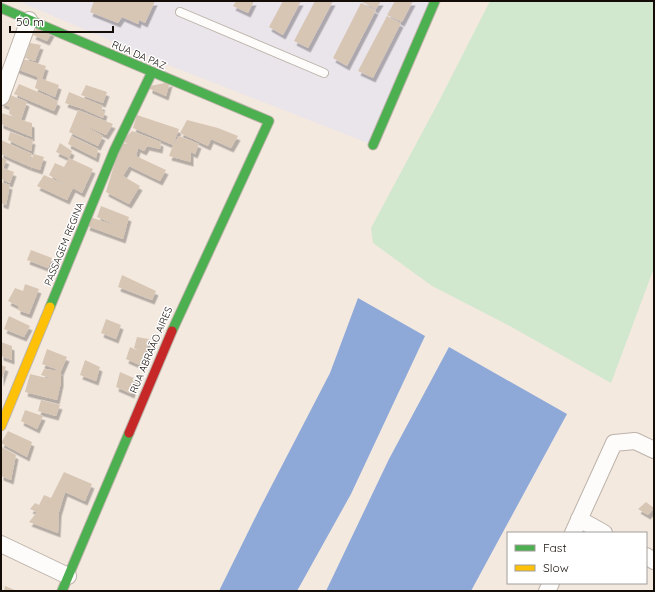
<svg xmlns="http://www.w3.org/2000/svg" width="655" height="592" font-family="Quicksand,sans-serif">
	<defs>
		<filter id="shadow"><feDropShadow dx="2.5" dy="4.5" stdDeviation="0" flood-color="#0004"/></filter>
	</defs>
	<rect width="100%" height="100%" fill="#f4e9df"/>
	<path fill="#eae4eb" d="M18,1H435L373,145L158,61Z"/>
	<path fill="#d1e8ce" d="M490,1H654V268L611,383L506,324L432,286L373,243L371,228L438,103Z"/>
	<path fill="#8ea9d8" d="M358,298L425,336L351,494L297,591H219L260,508L330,373Z
		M449,347L567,414L471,591H326L389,459Z"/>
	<path fill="#d8c6b5" filter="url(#shadow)" d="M94,1H155L145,23L139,20L138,24L122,17L118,23L90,12Z
		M236,1H254L248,13L233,6Z
		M283,1H301L283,35L269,27Z
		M315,1H333L308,48L294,41Z
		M360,1H381L376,9Z
		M395,1H413L402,22L387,15Z
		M361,3L376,10L347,66L333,58Z
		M387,16L401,23L373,78L358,71Z
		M38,26L52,32L47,41L33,35Z
		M30,43L41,45L35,61L25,58Z
		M17,57L46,66L42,79L59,85L55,97L35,88L38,77L14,68Z
		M170,82L166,96L150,89V86Z
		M19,84L50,97L58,102L54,111L14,94Z
		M86,85L107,92L103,103L81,95Z
		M69,92L103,106L101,110L105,112L103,118L83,109L65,103Z
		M6,93L27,102L21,120L32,123V137L1,124V113L19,118L9,114L10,107L1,103Z
		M78,110L113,124L106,135L78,122L103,136L98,146L69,132Z
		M137,115L179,129L173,145L133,128Z
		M187,120L218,128L238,136L231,148L211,139L208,146L180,133Z
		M132,131L161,142L160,149L147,146L144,151L138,148L136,156L166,170L160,181L129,166L123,176L140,186L129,204L106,192L121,142L136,148L122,141Z
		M10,132L33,140L31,151L8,140Z
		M71,136L98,149L96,158L68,144Z
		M179,136L199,144L195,154L191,152V162L169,156L173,145Z
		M1,140L32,154L28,166L1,154Z
		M60,143L72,151L69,158L56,152Z
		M34,154L44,157L40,170L28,166Z
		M1,157L7,160L3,168L14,172L10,183L1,179Z
		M69,158L93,169L82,193L73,188L67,200L37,186L44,175L68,186L49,175L55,163L64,167Z
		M1,182L10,185L6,205L1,203Z
		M101,206L129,217L123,239L87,226L90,217L123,228L97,217Z
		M31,250L52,258L48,268L27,260Z
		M122,275L156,291L152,300L118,287Z
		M25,284L39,289L29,314L18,310V306L8,301L15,288L23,291Z
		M9,316L30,326L24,337L4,329Z
		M106,319L121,325L116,339L101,333Z
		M137,337L149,339L142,366L126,359L130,347L139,351L134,348Z
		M1,342L12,346V360L1,356Z
		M47,349L67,357L61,371L42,364Z
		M85,360L100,367L96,381L80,375Z
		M1,365L6,367L1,382Z
		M44,369L61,371V382L57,400L25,392L30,374L59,381L41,375Z
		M120,372L136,379L132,394L116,387Z
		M41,400L60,405L56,416L38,411Z
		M25,410L43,416L37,429L21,421Z
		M8,431L32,442L27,457L1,443Z
		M2,447L16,455L11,480L1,476Z
		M64,472L92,484L85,501L65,492L59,512L58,533L29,522L37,512L30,509L35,503L39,505L44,495L51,498Z
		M646,502L654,508L648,515L638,509Z
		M5,586L17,591H4Z"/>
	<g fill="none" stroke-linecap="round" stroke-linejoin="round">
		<g stroke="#bcb3aa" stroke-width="10">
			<path id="lane" d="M180,12L324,73"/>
		</g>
		<g stroke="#bcb3aa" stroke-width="18">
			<path id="street" d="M1,97L29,20
				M579,519L604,533
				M573,533L614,443L635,441L654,450
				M1,544L68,576
				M646,556L654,561
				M547,591L551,583"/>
		</g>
		<g stroke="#bcb3aa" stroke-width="11">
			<path id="fast" d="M1,8L269,121L172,331
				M373,145L435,1
				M50,307L114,151L152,72
				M62,591L129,433"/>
		</g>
		<g stroke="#bcb3aa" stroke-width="11">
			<path id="slow" d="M1,426L50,307"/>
		</g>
		<g stroke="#bcb3aa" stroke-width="11">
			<path id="jam" d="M129,433L172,331"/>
		</g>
		<use href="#lane" stroke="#fdfcfa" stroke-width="8"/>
		<use href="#street" stroke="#fdfcfa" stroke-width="16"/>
		<use href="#fast" stroke="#4caf50" stroke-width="9"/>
		<use href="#slow" stroke="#ffc107" stroke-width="9"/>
		<use href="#jam" stroke="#c62828" stroke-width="9"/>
	</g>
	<g text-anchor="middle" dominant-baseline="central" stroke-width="3" stroke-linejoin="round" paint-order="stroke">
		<g font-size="10" fill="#140c06" stroke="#fff">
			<text transform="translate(139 55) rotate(23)">RUA DA PAZ</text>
			<text transform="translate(64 244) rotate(-68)">PASSAGEM REGINA</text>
			<text transform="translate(151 350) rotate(-67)">RUA ABRAÃO AIRES</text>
		</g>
	</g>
	<rect width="655" height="592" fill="none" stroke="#140c06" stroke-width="4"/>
	<rect x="507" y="532" width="140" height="52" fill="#ffffff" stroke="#a19e9b"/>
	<rect x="515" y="545" width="20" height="6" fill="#4caf50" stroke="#a19e9b"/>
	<text x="543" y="552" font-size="12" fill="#140c06">Fast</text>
	<rect x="515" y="565" width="20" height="6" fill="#ffc107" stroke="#a19e9b"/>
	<text x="543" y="572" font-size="12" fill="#140c06">Slow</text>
	<path d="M10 26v6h103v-6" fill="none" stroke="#140c06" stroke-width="2"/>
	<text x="16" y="26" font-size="12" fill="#140c06" stroke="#ffffff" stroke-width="3" paint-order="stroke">50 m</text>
</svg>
